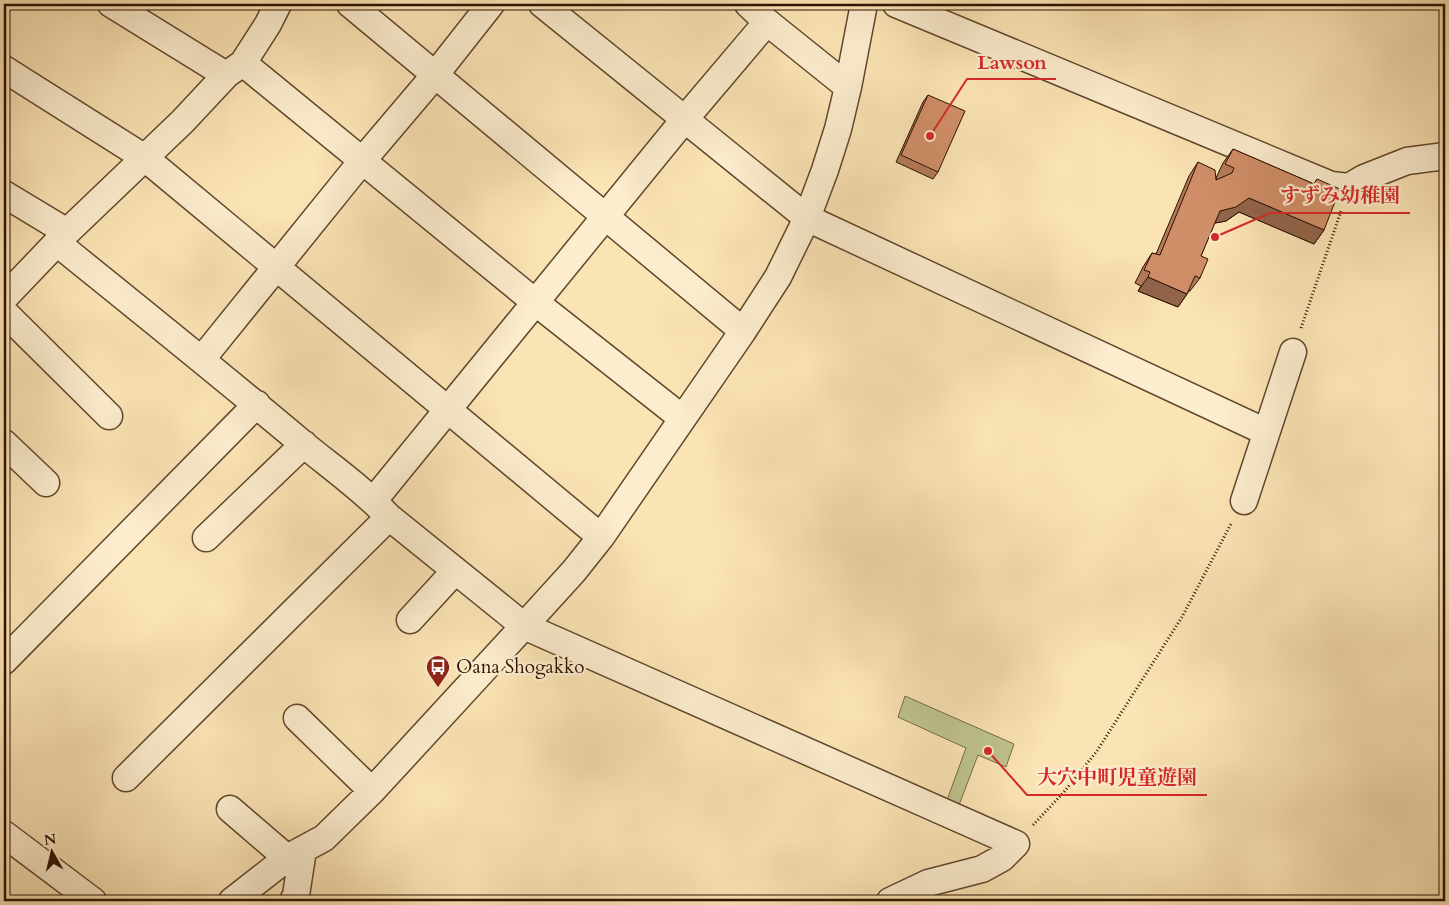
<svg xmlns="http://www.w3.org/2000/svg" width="1449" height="905" font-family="Cardo,'Noto Serif JP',serif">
	<rect width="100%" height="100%" fill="#fbe4b4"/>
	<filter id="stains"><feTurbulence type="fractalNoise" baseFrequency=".004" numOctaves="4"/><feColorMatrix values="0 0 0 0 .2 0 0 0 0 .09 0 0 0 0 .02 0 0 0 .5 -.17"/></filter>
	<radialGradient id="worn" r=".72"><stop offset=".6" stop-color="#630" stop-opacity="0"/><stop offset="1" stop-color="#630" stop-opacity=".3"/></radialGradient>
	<path fill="#bec48d" stroke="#766a46" d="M905,696L1014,744L1006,767L978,755L959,805L947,800L966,748L898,717Z"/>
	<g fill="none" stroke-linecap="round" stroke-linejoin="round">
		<g stroke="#60462d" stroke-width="29">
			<path id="minor" d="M111,4L226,75
				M350,4L743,331
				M542,4L807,218L1266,432
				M748,4L767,22L848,87
				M896,4L1331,185L1349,187L1364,178L1407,161L1445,156
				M243,63L535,302L682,418
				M4,69L145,158L601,537
				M4,194L67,232
				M57,243C139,309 221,375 302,443C331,467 363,489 389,517L524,626L1016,844L1002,858L982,869L928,883L890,901
				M4,298L67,232L183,121L226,75L243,63L268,24L278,4
				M4,312L109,416
				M202,359L362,161L435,75L491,4
				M4,443L46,483
				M374,500L684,120L767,22
				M1244,501L1293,352
				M206,538L304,444
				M410,620L455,571
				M4,661L257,404
				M297,718L372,791
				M126,778L389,517
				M230,809L287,858
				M4,834L93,901
				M232,901L287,858L324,838L372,791L524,626L574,571L601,537L743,331L778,277L807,218L825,170L838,129L848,87L864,4
				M293,901L296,895L303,850"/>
		</g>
		<path stroke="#2d1100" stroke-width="3" stroke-dasharray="1 2.5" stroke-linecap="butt" d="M1301,328L1341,211
			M1033,825L1064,792L1097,751L1182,617L1232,522"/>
		<use href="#minor" stroke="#fcedce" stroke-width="26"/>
	</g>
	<path fill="#b47b5a" stroke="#2d1100" d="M928,95L938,172L933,179L896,162L923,102Z
		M1233,149L1314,184L1317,179L1324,230L1314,244L1239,212L1226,221L1214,223L1201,256L1200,278L1190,291H1189L1178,307L1138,291L1141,286L1135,283L1143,267L1152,253L1156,254L1189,176L1198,162L1216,180L1217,179L1216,178L1223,163Z"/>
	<path fill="#92644a" stroke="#2d1100" d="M1249,198L1324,230L1314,244L1239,212L1226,221L1210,224L1220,211Z
		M1148,277L1187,294L1178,307L1138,291Z"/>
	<path fill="#d18f69" stroke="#2d1100" d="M928,95L965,111L938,172L901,155Z
		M1233,149L1314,184L1317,179L1340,189L1324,230L1249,198L1236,207L1220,211L1201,256L1208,259L1200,278L1195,276L1187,294L1148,277L1150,272L1144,270L1152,253L1160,255L1198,162L1215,170L1216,180L1232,173L1234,168L1225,164Z"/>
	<defs>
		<g id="bus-pin" transform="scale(1.25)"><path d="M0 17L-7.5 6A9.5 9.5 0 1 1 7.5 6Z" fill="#8f2418" stroke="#fcedce"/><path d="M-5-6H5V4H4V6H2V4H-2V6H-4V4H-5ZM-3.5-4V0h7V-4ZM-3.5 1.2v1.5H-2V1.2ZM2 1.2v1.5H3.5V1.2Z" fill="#fff"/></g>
	</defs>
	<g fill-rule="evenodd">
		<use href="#bus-pin" x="438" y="667"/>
	</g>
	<g text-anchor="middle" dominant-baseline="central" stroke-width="4.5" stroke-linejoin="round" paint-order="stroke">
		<g font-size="19" fill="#2d1100" stroke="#fcedce" text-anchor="start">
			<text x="456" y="667">Oana Shogakko</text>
		</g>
	</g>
	<path fill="none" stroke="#d62828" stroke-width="2" d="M930 136L967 79H1056M1215 237L1270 213H1410M988 751L1027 795H1207"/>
	<g fill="#d62828" stroke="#fcedce" stroke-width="2">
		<circle cx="930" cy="136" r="5"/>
		<circle cx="1215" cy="237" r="5"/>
		<circle cx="988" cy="751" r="5"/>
	</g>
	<g font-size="20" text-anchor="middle" font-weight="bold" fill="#d62828" stroke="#fcedce" stroke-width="4.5" stroke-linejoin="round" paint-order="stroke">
		<text x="1012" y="69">Lawson</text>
		<text x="1340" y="202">すずみ幼稚園</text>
		<text x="1117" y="784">大穴中町児童遊園</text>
	</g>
	<rect width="1449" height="905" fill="none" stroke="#fbe4b4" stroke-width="20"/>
	<rect x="5" y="5" width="1439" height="895" fill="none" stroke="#2d1100" stroke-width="2.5"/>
	<rect x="10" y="10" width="1429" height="885" fill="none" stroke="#2d1100"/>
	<g transform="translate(52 852) rotate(352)" stroke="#fcedce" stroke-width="4" paint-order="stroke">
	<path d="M0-4L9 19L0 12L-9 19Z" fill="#2d1100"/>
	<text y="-8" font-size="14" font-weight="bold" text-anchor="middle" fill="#2d1100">N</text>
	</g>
	<rect width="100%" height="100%" filter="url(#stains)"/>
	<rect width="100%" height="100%" fill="url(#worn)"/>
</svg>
